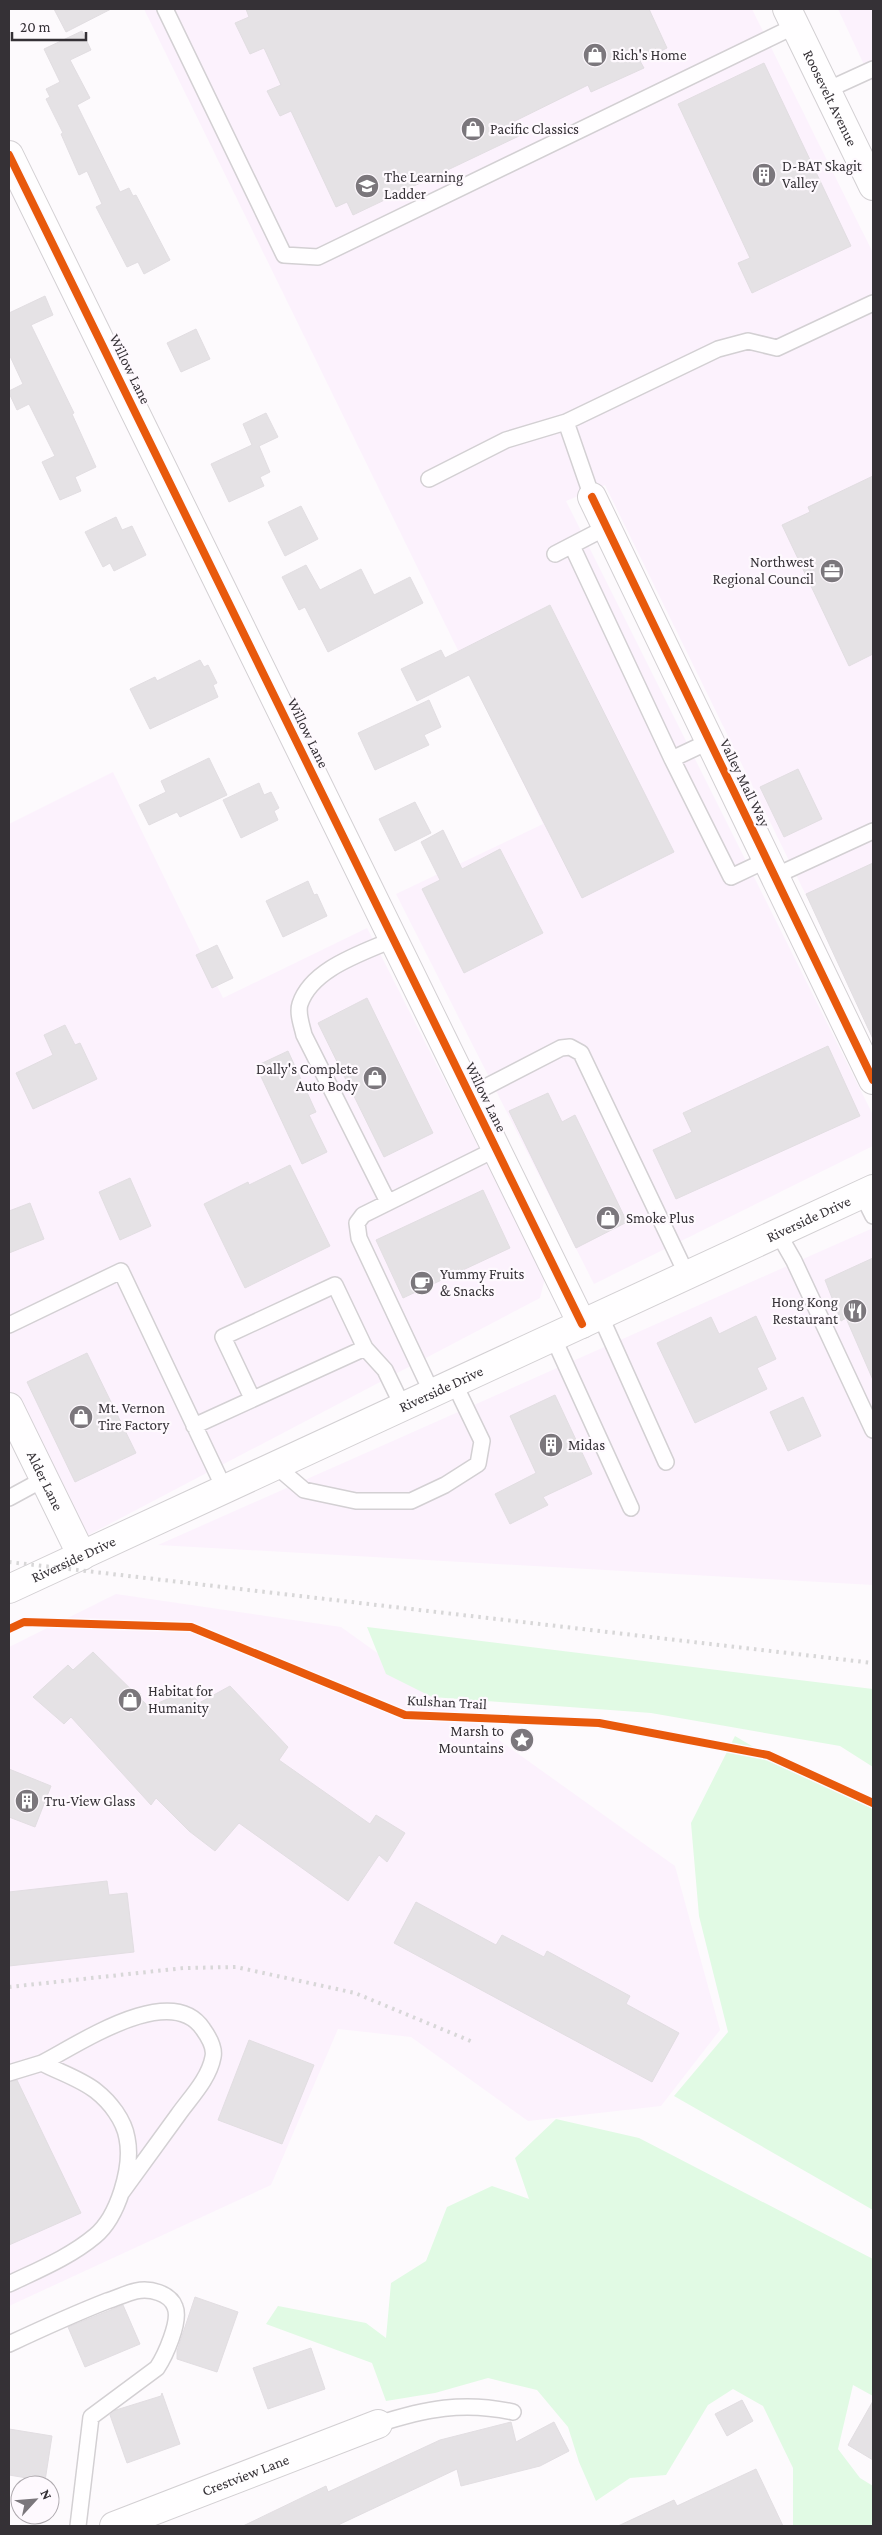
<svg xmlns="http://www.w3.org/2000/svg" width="882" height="2535" font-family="'Crimson Pro',serif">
	<rect width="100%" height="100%" fill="#fdfafd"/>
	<path fill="#fcf2fd" d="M144,9H752L873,253V1032L605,485L566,501L873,1115V1146L594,1284L396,894L543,824Z
		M838,9H873V84Z
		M113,772L223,998L367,928L545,1278L540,1298L79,1540L9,1401V824Z
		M873,1228V1585L158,1545Z
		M116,1594L341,1627L675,1866L720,2030L661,2106L528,2121L411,2037L338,2029L271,2185L9,2306V1647Z"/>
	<path fill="#e1fae4" d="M367,1627L873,1689V1767L840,1746L651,1713L432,1697L386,1674Z
		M735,1736L801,1775L873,1809V2210L674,2096L728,2032L699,1916L691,1823Z
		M556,2119L639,2138L873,2259V2396L853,2385L838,2449L860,2478L873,2486L872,2526H793V2468L763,2406L733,2389L708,2405L666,2475L630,2478L596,2501L579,2462L568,2427L537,2390L488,2378L435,2393L386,2401L372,2363L266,2324L278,2306L366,2323L386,2338L391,2283L426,2261L447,2207L492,2186L529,2199L515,2158Z"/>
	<path fill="#e5e2e5" stroke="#e2dee2" d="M54,9H111L66,32Z
		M246,9H649L667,48L640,61L644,68L591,92L588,85L513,122L519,136L353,215L347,202L336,207L291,111L280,116L267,91L281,85L264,48L250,54L235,23L249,17Z
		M82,31L91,50L70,60L90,98L77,105L120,192L129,188L133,196L136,195L170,260L144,274L138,262L127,267L96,207L102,204L87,171L79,175L61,134L63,133L46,99L50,97L46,89L60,82L44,49Z
		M764,63L851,246L752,293L738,263L750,258L678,104Z
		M45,296L53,315L31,325L74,413L72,414L96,467L75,477L81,491L60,500L42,462L55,456L29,404L17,410L9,393V391L23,384L9,354V313Z
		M196,329L210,359L181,372L167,343Z
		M266,413L278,437L259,446L270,472L260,477L264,486L229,502L211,464L252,445L243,424Z
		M873,476V654L849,666L782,525L810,512L808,507Z
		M301,506L318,539L285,556L268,522Z
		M116,517L122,530L132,526L146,555L114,571L110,563L103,567L85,532Z
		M306,565L320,590L361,569L374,595L410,577L423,603L328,652L305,607L299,610L282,577Z
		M550,605L674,852L582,898L469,675L417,701L401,669L441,650L445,658Z
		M200,660L204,667L208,665L217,683L213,685L218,697L150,729L130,689L155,677L157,681Z
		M429,700L441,727L424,735L429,745L375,770L358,733Z
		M209,758L227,795L180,817L177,812L149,825L139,805L166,792L161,781Z
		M798,769L822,819L784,837L760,787Z
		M259,783L264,795L271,792L279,808L274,811L278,820L241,838L223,800Z
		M415,802L431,833L395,851L379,819Z
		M443,830L462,869L500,849L543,933L464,973L422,889L440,880L421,842Z
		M873,863V1039L806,894Z
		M308,881L314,895L317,894L327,916L283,937L266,901Z
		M217,945L233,978L212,988L196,955Z
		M367,998L433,1133L384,1157L318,1023Z
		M65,1025L75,1045L80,1043L97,1079L33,1109L16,1073L53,1055L44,1035Z
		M828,1046L860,1116L676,1199L653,1150L692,1132L683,1113Z
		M288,1051L316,1112L309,1115L327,1152L302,1164L256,1066Z
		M548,1093L562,1122L575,1115L627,1222L576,1248L509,1111Z
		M290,1165L330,1246L245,1288L204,1204L248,1182L249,1185Z
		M130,1178L151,1226L120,1240L99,1192Z
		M483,1190L510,1248L403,1298L376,1240Z
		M30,1203L44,1239L9,1253V1211Z
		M873,1258V1380L846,1318L841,1321L825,1280Z
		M756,1316L776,1359L757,1368L767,1389L695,1423L657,1343L711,1317L719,1334Z
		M87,1353L136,1453L75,1482L27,1382Z
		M555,1395L592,1474L543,1497L548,1505L510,1524L495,1494L536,1473L510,1416Z
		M803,1397L821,1436L788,1451L770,1412Z
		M93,1652L149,1707L188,1690L199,1703L230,1686L288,1747L279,1760L370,1824L376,1815L405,1833L387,1862L379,1855L348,1901L239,1823L215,1851L189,1831L156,1798L151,1805L71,1717L64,1724L33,1697L68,1665L73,1670Z
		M9,1769L51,1786L35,1827L9,1817Z
		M107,1881L109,1895L127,1893L134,1952L9,1966V1892Z
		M416,1902L496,1945L502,1935L544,1957L547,1951L630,1996L626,2004L679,2033L652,2082L394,1943Z
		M249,2040L314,2065L282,2144L218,2120Z
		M17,2080L81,2213L9,2245V2082Z
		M195,2297L238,2312L217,2372L177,2359V2351Z
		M123,2305L140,2344L85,2367L68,2327Z
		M311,2348L325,2389L268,2409L253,2368Z
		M162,2393L180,2444L127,2463L110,2415L116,2410L161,2396Z
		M742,2400L753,2421L727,2436L715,2414Z
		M873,2401V2460L848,2445Z
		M511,2422L516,2442L554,2422L569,2451L540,2466L461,2486L457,2469L336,2526H243L326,2486L328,2492L440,2440Z
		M9,2429L52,2436L45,2481L9,2475Z
		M756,2469L783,2526H618L674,2500L677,2506Z"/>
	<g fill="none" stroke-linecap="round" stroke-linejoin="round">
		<g stroke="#d3d0d3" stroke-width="18">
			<path id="lane" d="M165,9L284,255L318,257L795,26
				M827,90L873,69
				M566,422L592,497
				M429,479L506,440L566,422L718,349L748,341L777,348L873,303
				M572,546L672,759L710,741
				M555,554L607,527
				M672,759L731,877L767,860
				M775,876L873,831
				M470,1095L561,1048L570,1047L581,1053L687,1275
				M862,1194L873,1216
				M388,1202L304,1035C302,1026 297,1013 300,1004C312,968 363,953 394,939
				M778,1233L794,1261L873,1430
				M600,1315L666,1462
				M9,1325L121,1271L225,1490
				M553,1337L631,1508
				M432,1393L359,1238L357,1223L363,1215L496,1149
				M252,1398L223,1337L335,1285L365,1348L385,1370L403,1407
				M194,1426L365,1348
				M276,1466L304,1490L356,1501H411L445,1485L478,1464L482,1441L454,1383
				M9,1498L44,1479
				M42,2063C79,2044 171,1981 203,2029C208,2036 215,2048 213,2057C209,2079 190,2098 178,2115C159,2141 140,2167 122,2192
				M9,2073L42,2063C59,2072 81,2079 96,2091C110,2102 124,2120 127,2138C133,2167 118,2217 95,2236C70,2257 38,2270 9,2284
				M9,2344C41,2329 74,2314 107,2301C117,2298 127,2293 136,2291C150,2288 170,2293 175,2307C181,2321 165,2356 157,2368L91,2417L78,2526
				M378,2424C425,2409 463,2401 513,2412"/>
		</g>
		<g stroke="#d3d0d3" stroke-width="30">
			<g id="street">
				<path id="s1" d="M787,9L873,186"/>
				<path d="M9,155L582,1324"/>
				<path d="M592,497L873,1080"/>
				<path id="s2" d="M9,1407L82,1556"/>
				<path id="s3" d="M114,2526L378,2424"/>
			</g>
		</g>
		<g stroke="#d3d0d3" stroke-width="30">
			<g id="secondary">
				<path id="s4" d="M9,1589L873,1189"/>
			</g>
		</g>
		<path stroke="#dcdbdc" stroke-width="3" stroke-dasharray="2.5 2.5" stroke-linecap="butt" d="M24,1622L191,1627L405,1715L599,1723L768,1755L873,1803"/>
		<use href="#lane" stroke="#fffeff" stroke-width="15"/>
		<use href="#street" stroke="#fffeff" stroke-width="28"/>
		<use href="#secondary" stroke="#fffeff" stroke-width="28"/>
		<path stroke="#d8d7d8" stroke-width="4" stroke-dasharray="2.5 5" stroke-linecap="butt" d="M9,1562L873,1663
			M9,1987L184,1968L236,1967L355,1993L473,2042"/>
		<g stroke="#fef9fe" stroke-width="11">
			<path id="cycleway" d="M9,155L582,1324
				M592,497L873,1080
				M9,1629L24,1622L191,1627L405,1715L599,1723L768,1755L873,1803"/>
		</g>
		<use href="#cycleway" stroke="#e8590c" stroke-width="8"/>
	</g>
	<defs>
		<g id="shop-disc" transform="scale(1.25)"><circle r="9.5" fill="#7b777c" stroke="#fef9fe"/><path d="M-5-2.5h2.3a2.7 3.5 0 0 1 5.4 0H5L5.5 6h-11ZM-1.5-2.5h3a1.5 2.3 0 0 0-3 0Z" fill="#fff"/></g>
		<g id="building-disc" transform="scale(1.25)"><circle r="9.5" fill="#7b777c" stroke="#fef9fe"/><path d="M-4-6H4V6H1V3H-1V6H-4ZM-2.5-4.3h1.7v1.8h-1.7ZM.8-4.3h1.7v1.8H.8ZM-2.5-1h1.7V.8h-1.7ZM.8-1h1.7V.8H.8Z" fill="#fff"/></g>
		<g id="school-disc" transform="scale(1.25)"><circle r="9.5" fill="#7b777c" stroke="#fef9fe"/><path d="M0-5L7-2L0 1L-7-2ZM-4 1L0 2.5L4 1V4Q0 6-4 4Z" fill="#fff"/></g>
		<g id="office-disc" transform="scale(1.25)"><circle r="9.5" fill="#7b777c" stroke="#fef9fe"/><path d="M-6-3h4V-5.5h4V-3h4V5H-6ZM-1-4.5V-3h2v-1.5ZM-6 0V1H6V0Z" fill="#fff"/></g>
		<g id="cafe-disc" transform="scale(1.25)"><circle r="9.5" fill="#7b777c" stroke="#fef9fe"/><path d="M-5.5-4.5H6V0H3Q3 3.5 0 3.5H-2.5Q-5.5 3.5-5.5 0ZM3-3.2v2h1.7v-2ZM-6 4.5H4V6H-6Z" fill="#fff"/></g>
		<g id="restaurant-disc" transform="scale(1.25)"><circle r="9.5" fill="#7b777c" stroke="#fef9fe"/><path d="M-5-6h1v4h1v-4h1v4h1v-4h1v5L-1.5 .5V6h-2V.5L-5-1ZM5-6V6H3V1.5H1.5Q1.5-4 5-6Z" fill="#fff"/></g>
		<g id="sight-disc" transform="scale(1.25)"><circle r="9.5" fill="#7b777c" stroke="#fef9fe"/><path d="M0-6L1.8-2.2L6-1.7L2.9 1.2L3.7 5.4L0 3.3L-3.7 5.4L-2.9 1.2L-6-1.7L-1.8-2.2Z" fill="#fff"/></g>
	</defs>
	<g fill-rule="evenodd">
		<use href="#shop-disc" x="595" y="55"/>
		<use href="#shop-disc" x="473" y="129"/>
		<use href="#building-disc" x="764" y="175"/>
		<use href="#school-disc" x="367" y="186"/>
		<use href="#office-disc" x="832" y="571"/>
		<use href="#shop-disc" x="375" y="1078"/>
		<use href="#shop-disc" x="608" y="1218"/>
		<use href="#cafe-disc" x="422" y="1283"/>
		<use href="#restaurant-disc" x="855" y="1311"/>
		<use href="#shop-disc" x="81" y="1417"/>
		<use href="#building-disc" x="551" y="1445"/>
		<use href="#shop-disc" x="130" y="1700"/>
		<use href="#sight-disc" x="522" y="1740"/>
		<use href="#building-disc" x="27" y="1801"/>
	</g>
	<g text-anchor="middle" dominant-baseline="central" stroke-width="4.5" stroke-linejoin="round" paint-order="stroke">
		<g font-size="15" fill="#353136" stroke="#fef9fe" text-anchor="start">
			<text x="612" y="55">Rich's Home</text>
			<text x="490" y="129">Pacific Classics</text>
			<text x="782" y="166">D-BAT Skagit<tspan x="782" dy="17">Valley</tspan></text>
			<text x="384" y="177">The Learning<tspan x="384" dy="17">Ladder</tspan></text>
			<text x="814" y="562" text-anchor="end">Northwest<tspan x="814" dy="17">Regional Council</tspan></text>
			<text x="358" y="1069" text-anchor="end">Dally's Complete<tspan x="358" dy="17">Auto Body</tspan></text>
			<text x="626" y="1218">Smoke Plus</text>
			<text x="440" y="1274">Yummy Fruits<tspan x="440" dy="17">&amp; Snacks</tspan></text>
			<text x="838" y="1302" text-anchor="end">Hong Kong<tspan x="838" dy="17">Restaurant</tspan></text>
			<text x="98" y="1408">Mt. Vernon<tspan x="98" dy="17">Tire Factory</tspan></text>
			<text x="568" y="1445">Midas</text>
			<text x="148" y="1691">Habitat for<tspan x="148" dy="17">Humanity</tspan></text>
			<text x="504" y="1731" text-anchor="end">Marsh to<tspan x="504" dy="17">Mountains</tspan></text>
			<text x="44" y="1801">Tru-View Glass</text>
		</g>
		<g font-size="15" fill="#353136" stroke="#fef9fe">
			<text stroke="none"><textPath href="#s1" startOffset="99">Roosevelt Avenue</textPath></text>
			<text transform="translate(130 369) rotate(64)">Willow Lane</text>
			<text transform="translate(308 733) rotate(64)">Willow Lane</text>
			<text transform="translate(745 783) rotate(64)">Valley Mall Way</text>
			<text transform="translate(486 1097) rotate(64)">Willow Lane</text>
			<text stroke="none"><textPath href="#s4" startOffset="881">Riverside Drive</textPath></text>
			<text stroke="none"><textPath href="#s4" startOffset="476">Riverside Drive</textPath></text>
			<text stroke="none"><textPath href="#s2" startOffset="82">Alder Lane</textPath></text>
			<text stroke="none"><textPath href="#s4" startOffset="71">Riverside Drive</textPath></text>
			<text transform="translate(447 1702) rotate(3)">Kulshan Trail</text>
			<text stroke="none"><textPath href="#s3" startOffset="141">Crestview Lane</textPath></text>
		</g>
	</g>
	<rect width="882" height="2535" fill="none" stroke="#353136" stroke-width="20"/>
	<g transform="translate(35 2500) rotate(64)"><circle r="24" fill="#fef9fe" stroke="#aea9ae"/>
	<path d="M0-4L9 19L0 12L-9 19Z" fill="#7b777c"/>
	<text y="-8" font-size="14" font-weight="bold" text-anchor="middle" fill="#353136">N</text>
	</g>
	<path d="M12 32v8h74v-8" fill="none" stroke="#353136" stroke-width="2.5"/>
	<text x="20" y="32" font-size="15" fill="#353136" stroke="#fef9fe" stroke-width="4" paint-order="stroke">20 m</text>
</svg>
